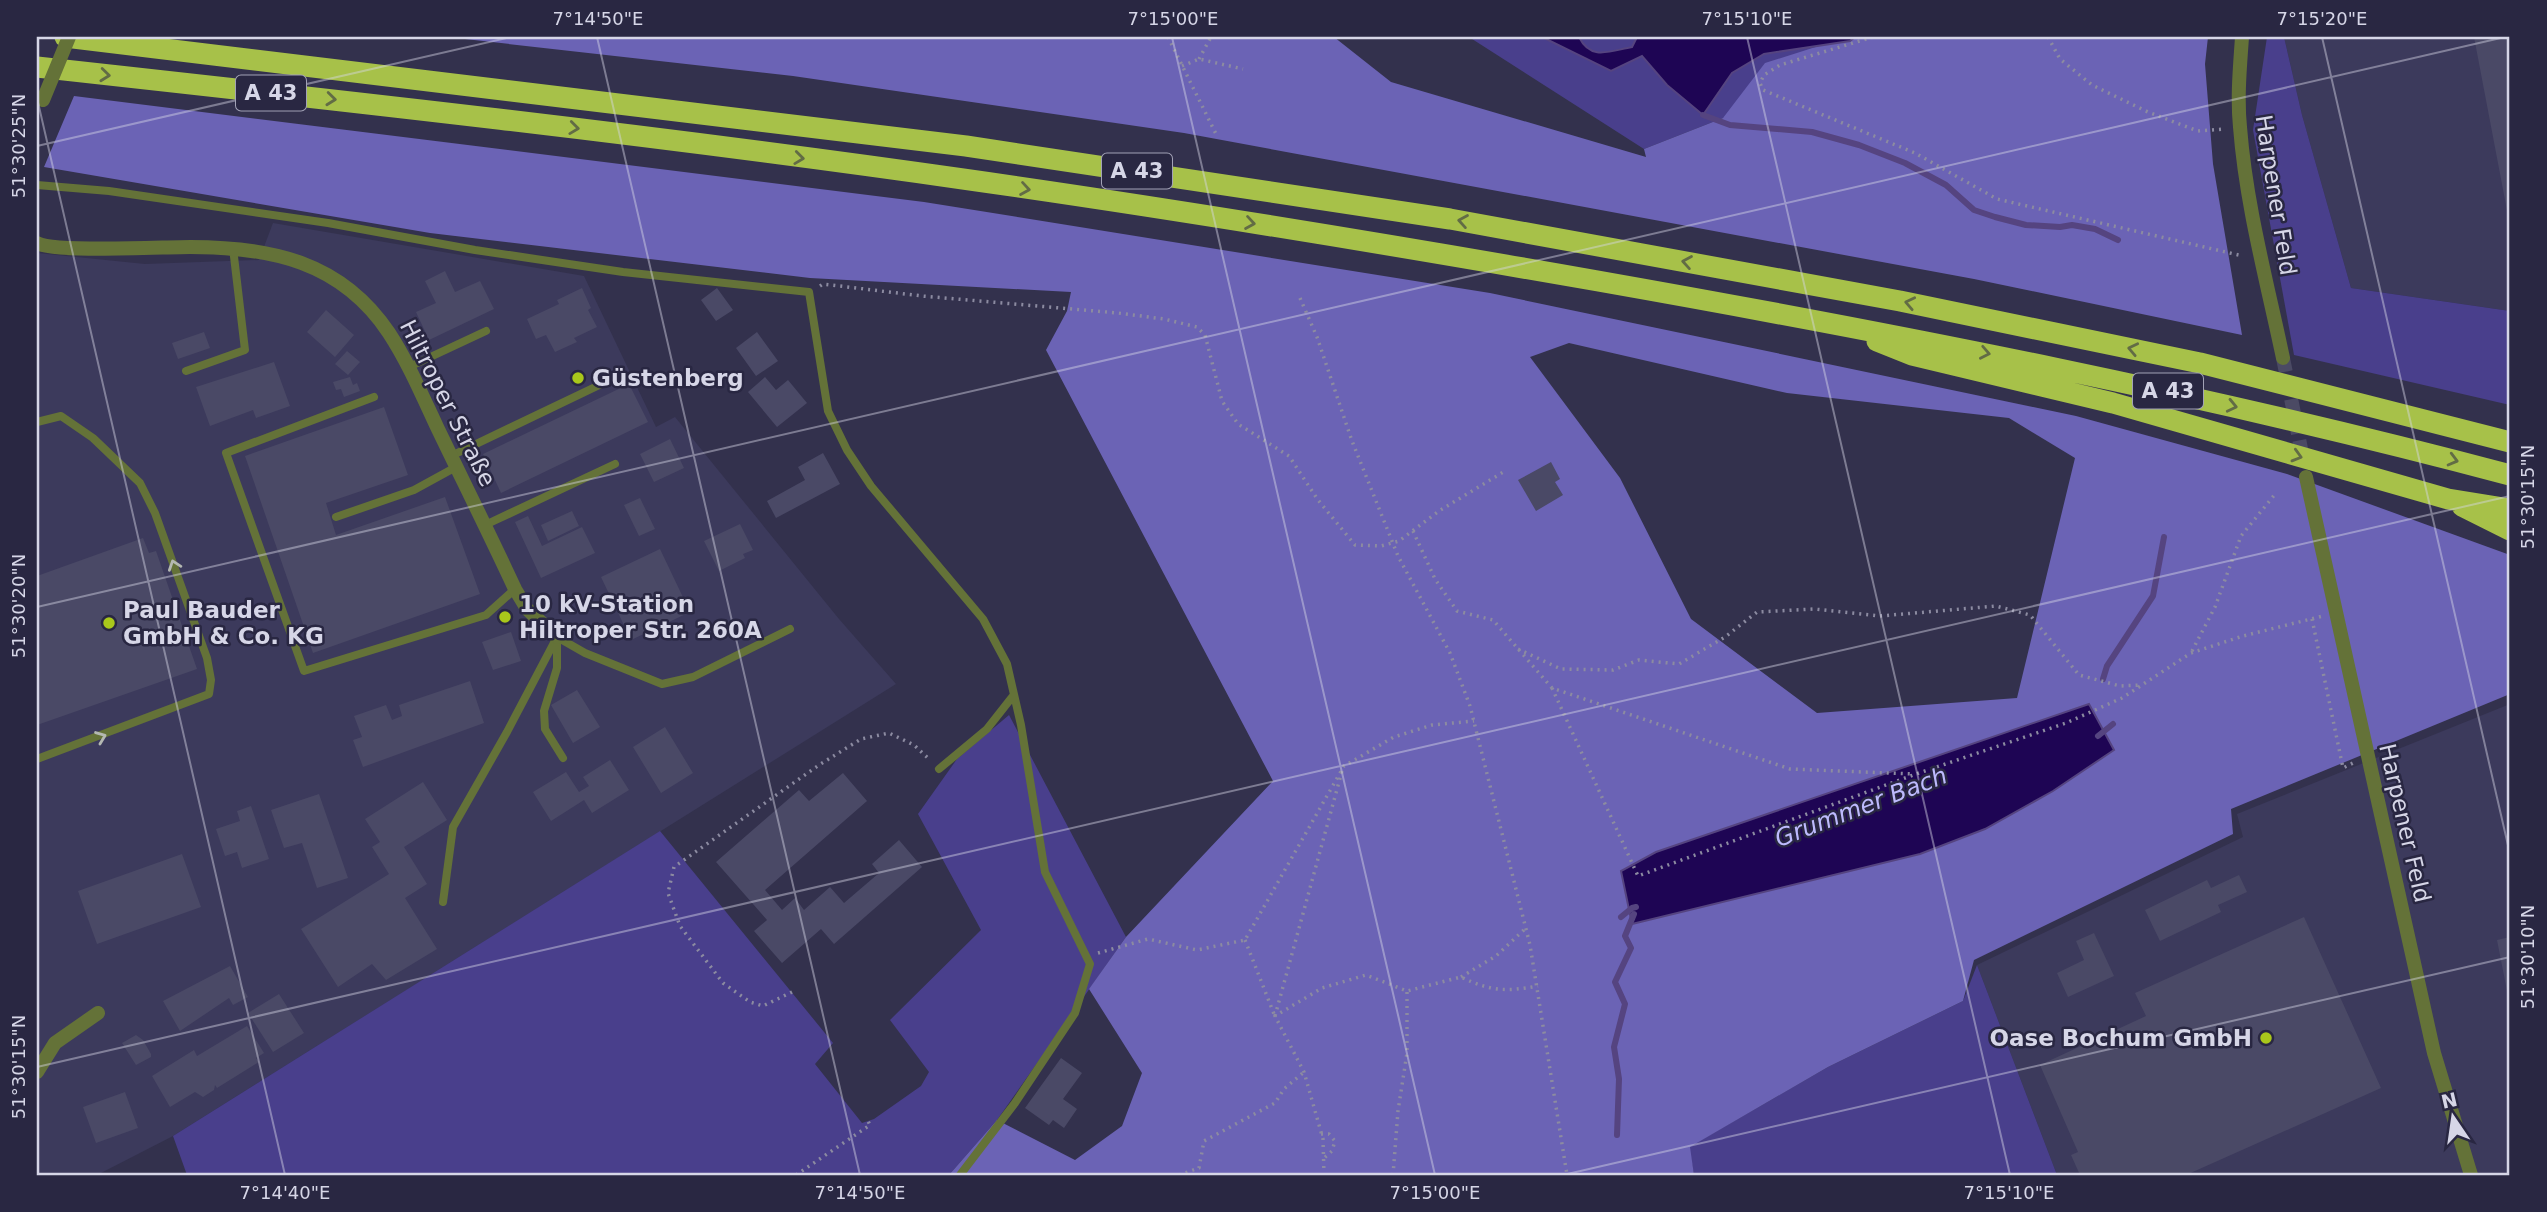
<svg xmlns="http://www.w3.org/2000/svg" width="2547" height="1212" font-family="'DejaVu Sans',sans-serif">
	<rect width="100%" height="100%" fill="#33314d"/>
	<path fill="#3c3a5c" d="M2284,37H2510V311L2351,288L2302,115Z
		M273,223L584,276L656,427L675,417L839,619L896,684L173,1136L97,1175H37V253L145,264L259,260Z
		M2510,704V1175H2057L1977,965L2243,837L2237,814Z"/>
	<path fill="#493f8c" d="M1469,37H1873L1723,118L1644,149Z
		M2267,37H2284L2302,115L2351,288L2510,311V405L2294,355L2253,130Z
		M1009,715L1126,937L997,1120L949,1175H187L173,1136L660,831L833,1043L815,1064L862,1123L874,1119L921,1086L929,1072L890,1020L981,930L918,814L957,759Z
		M1977,965L2057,1175H1694L1689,1147L1828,1067L1963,1001Z"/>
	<path fill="#6b63b5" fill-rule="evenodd" d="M447,37H1334L1391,82L1646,157L1644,149L1723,118L1765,63L1847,37H2208L2205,64L2213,164L2242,335L1974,279L1184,133L793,76Z
		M74,96L924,202L1490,293L2076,416L2287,474L2510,555V694L2231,809L2233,834L1974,960L1963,1001L1828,1067L1690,1147L1694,1175H949L997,1120L1075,1160L1122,1126L1142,1073L1089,989L1126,937L1273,781L1046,350L1067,311L1071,292L810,278L430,233L44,167ZM1569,343L1787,393L2009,418L2075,458L2017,698L1817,713L1691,619L1620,478L1530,357Z"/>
	<path fill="#1e0554" stroke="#554480" stroke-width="2" d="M1542,37H1579C1591,61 1610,51 1632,47L1637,37H1855L1850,41L1764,54L1732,73L1703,115L1667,85L1642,56L1611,71Z
		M2089,704L2114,750L2053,791L1985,829L1920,854L1632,924L1621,871L1656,852Z"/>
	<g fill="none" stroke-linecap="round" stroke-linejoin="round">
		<path stroke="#554480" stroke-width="6" d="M1703,115L1730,125L1812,132L1859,145L1905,163L1946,185L1974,210L1995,217L2026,225L2060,227L2072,225L2095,229L2118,240
			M2103,679L2107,666L2153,596L2164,537
			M2098,736L2113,724
			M1621,917L1632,908L1636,907
			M1617,1135L1619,1079L1614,1047L1625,1004L1615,982L1631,948L1625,936L1634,914"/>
	</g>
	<path fill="#4a4966" d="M2474,37H2510V221H2509Z
		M445,271L455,292L480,281L494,309L429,340L416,312L436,303L425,281Z
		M582,288L591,308L588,310L597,327L574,338L577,342L555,352L546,335L536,339L527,319L559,304L557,300Z
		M717,288L733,310L716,321L701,300Z
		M326,310L354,335L335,357L307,332Z
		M204,332L210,348L178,359L172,343Z
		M757,332L778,361L756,376L736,348Z
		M347,351L360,362L348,375L335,364Z
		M274,362L290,406L256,418L253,410L210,426L196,387Z
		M350,377L353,385L357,383L360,391L344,397L341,389L336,390L333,382Z
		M765,377L776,390L788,380L807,403L777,427L748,392Z
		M629,384L648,422L501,493L483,454Z
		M384,407L408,475L326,503L336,535L445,497L480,594L313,653L245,456Z
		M670,439L684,468L654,482L640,454Z
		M823,453L840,484L776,518L767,501L805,480L798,467Z
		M1551,462L1560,479L1555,482L1563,495L1536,511L1518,480Z
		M640,498L655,529L639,536L624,505Z
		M572,511L579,526L548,541L541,525Z
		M528,516L542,546L582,527L595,553L541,578L515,522Z
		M740,524L753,550L743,554L745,558L719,571L704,541Z
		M143,538L149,553L156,551L197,669L37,725V576Z
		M660,549L690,612L631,640L601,577Z
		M511,632L521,661L493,670L482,642Z
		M470,681L484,723L363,767L353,740L362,737L354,716L386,705L392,720L402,716L399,705Z
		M577,690L600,727L573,743L551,705Z
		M665,727L693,773L661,793L633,747Z
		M610,760L629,790L592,813L584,800L551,821L533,792L566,772L579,792L589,786L583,777Z
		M843,773L867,801L765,890L782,910L795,898L804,910L830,887L844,903L879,873L872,864L899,840L922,867L834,944L821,929L782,963L754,931L767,920L716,862L799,790L809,801Z
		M423,782L447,820L404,847L427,884L405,898L437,949L386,980L372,964L338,987L301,929L389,874L372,847L380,842L365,819Z
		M319,794L348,878L317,888L302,843L284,848L271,810Z
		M251,806L269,859L242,868L237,852L225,856L216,829L240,821L237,811Z
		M182,854L201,907L97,944L78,891Z
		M2239,875L2247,892L2218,905L2221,912L2160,941L2145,910L2207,880L2211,888Z
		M2304,917L2381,1088L2186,1175H2080L2071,1155L2078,1152L2040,1065L2146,1016L2135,993Z
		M2094,933L2114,976L2068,997L2057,973L2084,960L2076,941Z
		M2510,937V1001H2509L2497,940Z
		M230,966L248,997L233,1005L229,998L180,1031L163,1001Z
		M279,994L304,1033L273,1052L248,1013Z
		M247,1026L264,1053L256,1058L259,1062L217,1088L215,1085L214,1090L203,1097L195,1092L170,1107L152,1076L194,1050L197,1056Z
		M136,1035L143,1040L151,1054V1057L136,1065L122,1043Z
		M1061,1058L1082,1073L1063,1099L1077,1109L1064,1128L1053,1120L1049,1125L1025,1108Z
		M125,1092L138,1128L96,1143L83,1107Z"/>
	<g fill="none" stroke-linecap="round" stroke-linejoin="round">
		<path stroke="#4b4a64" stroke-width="14" stroke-dasharray="14 7" stroke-linecap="butt" d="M2283,358L2304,464"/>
		<path stroke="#8c8ba1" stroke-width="3.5" stroke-dasharray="2 5" stroke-linecap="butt" d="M1168,37L1216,134
			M1873,37L1780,65L1764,75L1760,83L1763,90L1915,153L1997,199L2243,256
			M2048,37L2060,59L2092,85L2148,112L2198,131L2224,129
			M1199,59L1211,37
			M1182,66L1199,59L1243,69
			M820,286L823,284L922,296L1118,313L1164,319L1197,327L1205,335L1222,401L1238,424L1289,456L1318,500L1355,545L1381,546L1399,541L1439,511L1505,471
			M1300,298L1317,337L1352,441L1398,556L1450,653L1470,706L1530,945L1567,1175
			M1413,531L1435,579L1457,611L1493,620L1552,688L1790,769L1913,774
			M2312,619L2343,768L2353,763
			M1518,649L1561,669L1613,670L1639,660L1679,664L1725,637L1757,612L1814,609L1880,616L1996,606L2030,615L2079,675L2120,686L2141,685
			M2192,651L2215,607L2241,536L2276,493
			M1552,688L1638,876L1916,774L2066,723L2122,698L2191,653L2243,636L2323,616
			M1245,940L1274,1014
			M1098,953L1148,939L1197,950L1245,940L1344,766L1394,737L1432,725L1474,721
			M1461,977L1496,956L1526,928
			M792,992L763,1006L750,1002L723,983L680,926L668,893L674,867L819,765L861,739L889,733L914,745L930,760
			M1275,1016L1342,771
			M1321,1134H1329L1335,1141L1332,1151L1323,1159
			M796,1175L870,1125L868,1121
			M1179,1175L1199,1168L1204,1141L1275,1103L1284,1089L1304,1072
			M1324,1175L1323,1139L1304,1072L1275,1016L1322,988L1366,975L1407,991L1461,977C1490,991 1505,992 1538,986
			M1393,1175L1398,1111L1407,1053V991"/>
		<path stroke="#647238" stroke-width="8" d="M37,185L109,191L328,223L475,250L623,272L809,292L828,411L847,450L871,486L983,619L1007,664L1021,725L1045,872L1090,964L1075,1013L1015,1103L960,1175
			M409,367L486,331
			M186,371L245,350L233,248
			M374,397L226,453L304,671L486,615L515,589
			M37,422L61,416L93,438L140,483L155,513L207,658L211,680L209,694L37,759
			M451,456L614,378
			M336,517L414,490L456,467
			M485,525L615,464
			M557,637L585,653L662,684L693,677L790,629
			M557,640V668L544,711L545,729L563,758
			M939,769L987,729L1013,696
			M443,902L453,827L507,732L557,637"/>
		<path stroke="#647238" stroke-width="14" d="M2242,37C2240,67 2237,97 2240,127C2246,205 2267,282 2283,358
			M37,243C54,253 162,247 190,247C270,247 341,261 389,333C408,362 422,395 437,427C463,481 490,535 515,589L527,609L557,637
			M2306,477L2434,1053L2471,1175
			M37,1072L55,1043L98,1013"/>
		<path stroke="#a7c149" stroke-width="21" d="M65,37L966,146L1450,219L1900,301L2200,363L2510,442
			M37,67C346,101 655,135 963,179C1175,209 1387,244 1598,281C1904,335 2209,395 2510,475
			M1877,341L1912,355L2113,403L2448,499L2510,509
			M2462,506L2510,530"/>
		<path stroke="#647238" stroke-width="14" d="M43,100L69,37"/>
	</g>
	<defs><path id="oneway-chevron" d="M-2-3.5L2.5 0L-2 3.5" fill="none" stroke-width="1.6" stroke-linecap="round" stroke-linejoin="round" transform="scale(1.75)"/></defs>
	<g stroke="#626c45">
		<use href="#oneway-chevron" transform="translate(105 75) rotate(6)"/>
		<use href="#oneway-chevron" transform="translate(331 99) rotate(6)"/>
		<use href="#oneway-chevron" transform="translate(574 128) rotate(7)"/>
		<use href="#oneway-chevron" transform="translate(799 158) rotate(7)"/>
		<use href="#oneway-chevron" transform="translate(1025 189) rotate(9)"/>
		<use href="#oneway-chevron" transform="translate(1463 221) rotate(-170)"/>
		<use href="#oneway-chevron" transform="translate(1250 223) rotate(9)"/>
		<use href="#oneway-chevron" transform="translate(1687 262) rotate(-170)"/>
		<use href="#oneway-chevron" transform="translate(1910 303) rotate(-168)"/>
		<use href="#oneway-chevron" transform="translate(2133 349) rotate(-168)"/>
		<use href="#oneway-chevron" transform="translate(1985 353) rotate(11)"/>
		<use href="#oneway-chevron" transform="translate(2232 406) rotate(13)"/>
		<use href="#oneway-chevron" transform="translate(2297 456) rotate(16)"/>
		<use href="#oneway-chevron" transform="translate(2453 460) rotate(15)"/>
	</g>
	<g stroke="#b4b8b2">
		<use href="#oneway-chevron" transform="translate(174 565) rotate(-109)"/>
		<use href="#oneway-chevron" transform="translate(101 737) rotate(-21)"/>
	</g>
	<path fill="none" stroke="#d6d6e7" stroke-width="2" stroke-opacity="0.45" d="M597,37L860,1175M1172,37L1435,1175M1747,37L2010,1175M2322,37L2510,854M37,98L285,1175M37,146L511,37M37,607L2505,37M37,1067L2510,496M1563,1175L2510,957"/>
	<g fill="#a9c71b" stroke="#292742" stroke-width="2.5">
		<circle cx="578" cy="378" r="7"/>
		<circle cx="505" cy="617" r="7"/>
		<circle cx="109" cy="623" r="7"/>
		<circle cx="2266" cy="1038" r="7"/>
	</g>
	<g text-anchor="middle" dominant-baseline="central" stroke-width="5" stroke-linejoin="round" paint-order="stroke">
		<g fill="#292742" stroke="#a2a2b6" stroke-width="2">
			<rect x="236" y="75.5" width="70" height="35" rx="5"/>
			<rect x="1102" y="153.5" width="70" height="35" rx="5"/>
			<rect x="2133" y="373.5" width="70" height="35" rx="5"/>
		</g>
		<g font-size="21" font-weight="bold" fill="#d6d6e7">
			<text x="271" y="93">A 43</text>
			<text x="1137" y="171">A 43</text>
			<text x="2168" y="391">A 43</text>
		</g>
		<g font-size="23" fill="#d6d6e7" stroke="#292742">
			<text transform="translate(2276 195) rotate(81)">Harpener Feld</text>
			<text transform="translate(448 403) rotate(63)">Hiltroper Straße</text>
			<text transform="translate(2405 823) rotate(77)">Harpener Feld</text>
		</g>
		<g font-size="23" font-weight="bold" fill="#d6d6e7" stroke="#292742" text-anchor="start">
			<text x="592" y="378">Güstenberg</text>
			<text x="519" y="604">10 kV-Station<tspan x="519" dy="26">Hiltroper Str. 260A</tspan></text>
			<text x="123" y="610">Paul Bauder<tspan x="123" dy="26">GmbH &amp; Co. KG</tspan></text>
			<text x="2252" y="1038" text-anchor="end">Oase Bochum GmbH</text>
		</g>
		<g font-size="24" font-style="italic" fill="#bdbafd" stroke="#292742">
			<text transform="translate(1861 807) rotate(-21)">Grummer Bach</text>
		</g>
	</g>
	<rect width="2547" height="1212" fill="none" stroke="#292742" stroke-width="77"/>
	<g transform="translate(2453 1117) rotate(347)" stroke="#292742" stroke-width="5" paint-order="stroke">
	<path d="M0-5L12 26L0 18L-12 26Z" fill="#d6d6e7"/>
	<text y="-10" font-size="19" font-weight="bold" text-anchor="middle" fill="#d6d6e7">N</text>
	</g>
	<rect x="38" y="38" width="2470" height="1136" fill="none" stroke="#d6d6e7" stroke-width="2.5"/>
	<g font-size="18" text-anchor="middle" fill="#d6d6e7">
		<text x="598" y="25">7°14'50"E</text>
		<text x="1173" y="25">7°15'00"E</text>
		<text x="1747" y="25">7°15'10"E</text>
		<text x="2322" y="25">7°15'20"E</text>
		<text transform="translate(19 146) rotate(-90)" y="6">51°30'25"N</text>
		<text transform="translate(2528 497) rotate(-90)" y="6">51°30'15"N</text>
		<text transform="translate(19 606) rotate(-90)" y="6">51°30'20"N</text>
		<text transform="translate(2528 957) rotate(-90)" y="6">51°30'10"N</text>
		<text transform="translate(19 1067) rotate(-90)" y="6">51°30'15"N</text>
		<text x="285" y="1199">7°14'40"E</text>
		<text x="860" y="1199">7°14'50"E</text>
		<text x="1435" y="1199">7°15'00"E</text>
		<text x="2009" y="1199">7°15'10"E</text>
	</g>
</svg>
